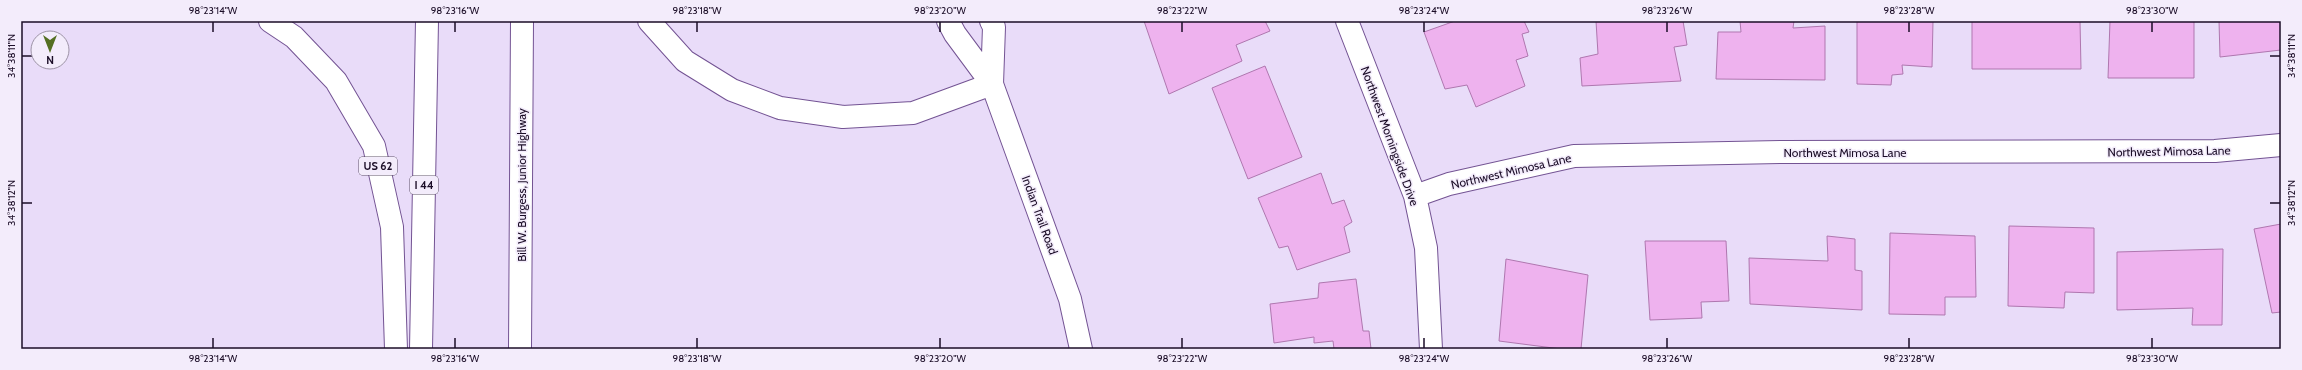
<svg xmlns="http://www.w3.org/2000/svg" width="2302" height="370" font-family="Cabin,sans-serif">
	<rect width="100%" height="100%" fill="#e9dcf9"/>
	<path fill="#eeb2ee" stroke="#af77af" d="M1144,21H1265L1270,31L1236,45L1242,61L1169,94Z
		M1455,21H1524L1529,32L1522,34L1528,56L1516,60L1525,86L1476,107L1467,85L1445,89L1424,32Z
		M1596,21H1683L1687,45L1674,47L1681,81L1582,86L1580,58L1598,54Z
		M1740,21H1794L1793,28L1825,26V80L1716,79L1718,32H1741Z
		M1857,21H1933L1932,67L1902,65L1903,74L1892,75L1891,85L1857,84Z
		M1972,21H2080L2081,69H1972Z
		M2110,21H2194V78H2108Z
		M2219,21H2281V50L2220,57Z
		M1265,66L1302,157L1248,179L1212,88Z
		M1321,173L1332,204L1344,200L1352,222L1344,227L1350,252L1297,270L1288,246L1279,248L1258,198Z
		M2281,224V312L2272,313L2254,229Z
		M2009,226L2094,228V293L2065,292L2064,308L2008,306Z
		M1890,233L1975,236L1976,297H1945V315L1889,314Z
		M1827,236L1855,239V270L1862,271V310L1750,304L1749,258L1828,261Z
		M1645,241H1726L1729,301L1701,302L1702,318L1650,320Z
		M2223,249L2222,325H2192L2193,308L2117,310V252Z
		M1506,259L1588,275L1581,349H1561L1499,341Z
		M1356,279L1363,331H1369L1371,349H1334L1333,341L1314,343V337L1274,343L1270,304L1318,298L1319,283Z"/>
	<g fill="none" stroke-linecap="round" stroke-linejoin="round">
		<g stroke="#735393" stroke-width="24">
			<path id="street" d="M948,21L955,34L992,84
				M991,21L994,27L992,84
				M1347,21L1415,196L1426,248L1431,349
				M1415,196L1449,184L1574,156L1782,152L2215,151L2281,145"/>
		</g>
		<g stroke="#735393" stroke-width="24">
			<path id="secondary" d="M992,84L1070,299L1081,349"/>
		</g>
		<g stroke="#735393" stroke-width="24">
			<path id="highway" d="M270,21L294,37L336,81L374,146L392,227L396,349
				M649,21L685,61L732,90L780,108L843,117L913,113L992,84
				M421,349L427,21
				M520,349L522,21"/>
		</g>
		<use href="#street" stroke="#fff" stroke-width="22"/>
		<use href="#secondary" stroke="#fff" stroke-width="22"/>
		<use href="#highway" stroke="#fff" stroke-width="22"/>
	</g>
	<path fill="none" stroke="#1b0d27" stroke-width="1.5" d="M213,22V32M455,22V32M697,22V32M940,22V32M1182,22V32M1424,22V32M1667,22V32M1909,22V32M2152,22V32M22,56H32M2270,56H2280M22,203H32M2270,203H2280M213,338V348M455,338V348M697,338V348M940,338V348M1182,338V348M1424,338V348M1667,338V348M1909,338V348M2152,338V348"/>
	<g text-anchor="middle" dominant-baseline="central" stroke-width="3" stroke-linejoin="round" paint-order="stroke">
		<g fill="#f3ecfb" stroke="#5c5067" stroke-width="1">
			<rect x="359" y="157" width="38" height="18" rx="3"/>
			<rect x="410" y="176" width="28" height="18" rx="3"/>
		</g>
		<g font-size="11" font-weight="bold" fill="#1b0d27">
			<text x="378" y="166">US 62</text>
			<text x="424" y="185">I 44</text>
		</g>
		<g font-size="12" fill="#1b0d27" stroke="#f3ecfb">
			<text transform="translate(1390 136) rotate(70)">Northwest Morningside Drive</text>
			<text transform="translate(2169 151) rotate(-1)">Northwest Mimosa Lane</text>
			<text x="1845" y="152">Northwest Mimosa Lane</text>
			<text transform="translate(1511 171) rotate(-13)">Northwest Mimosa Lane</text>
			<text transform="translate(521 185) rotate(-90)">Bill W. Burgess, Junior Highway</text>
			<text transform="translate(1040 215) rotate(70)">Indian Trail Road</text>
		</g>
	</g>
	<rect width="2302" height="370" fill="none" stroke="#f3ecfb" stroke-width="44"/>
	<g transform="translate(50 50) rotate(180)"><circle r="19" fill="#f3ecfb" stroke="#9d93a6"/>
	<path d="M0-3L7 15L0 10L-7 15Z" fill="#546f22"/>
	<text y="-6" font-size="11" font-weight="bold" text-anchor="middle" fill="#1b0d27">N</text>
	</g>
	<rect x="22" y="22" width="2258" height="326" fill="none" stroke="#1b0d27" stroke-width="1.5"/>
	<g font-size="10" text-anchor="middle" fill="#1b0d27">
		<text x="213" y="14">98°23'14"W</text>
		<text x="455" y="14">98°23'16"W</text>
		<text x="697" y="14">98°23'18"W</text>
		<text x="940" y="14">98°23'20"W</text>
		<text x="1182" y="14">98°23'22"W</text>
		<text x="1424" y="14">98°23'24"W</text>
		<text x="1667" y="14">98°23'26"W</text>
		<text x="1909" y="14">98°23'28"W</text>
		<text x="2152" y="14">98°23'30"W</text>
		<text transform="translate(2291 56) rotate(-90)" y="4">34°38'11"N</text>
		<text transform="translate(11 56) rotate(-90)" y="4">34°38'11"N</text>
		<text transform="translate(2291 203) rotate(-90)" y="4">34°38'12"N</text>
		<text transform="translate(11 203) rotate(-90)" y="4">34°38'12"N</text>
		<text x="213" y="362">98°23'14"W</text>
		<text x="455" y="362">98°23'16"W</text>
		<text x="697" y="362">98°23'18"W</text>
		<text x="940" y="362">98°23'20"W</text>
		<text x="1182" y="362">98°23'22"W</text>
		<text x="1424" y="362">98°23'24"W</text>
		<text x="1667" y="362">98°23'26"W</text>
		<text x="1909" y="362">98°23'28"W</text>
		<text x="2152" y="362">98°23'30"W</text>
	</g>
</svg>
